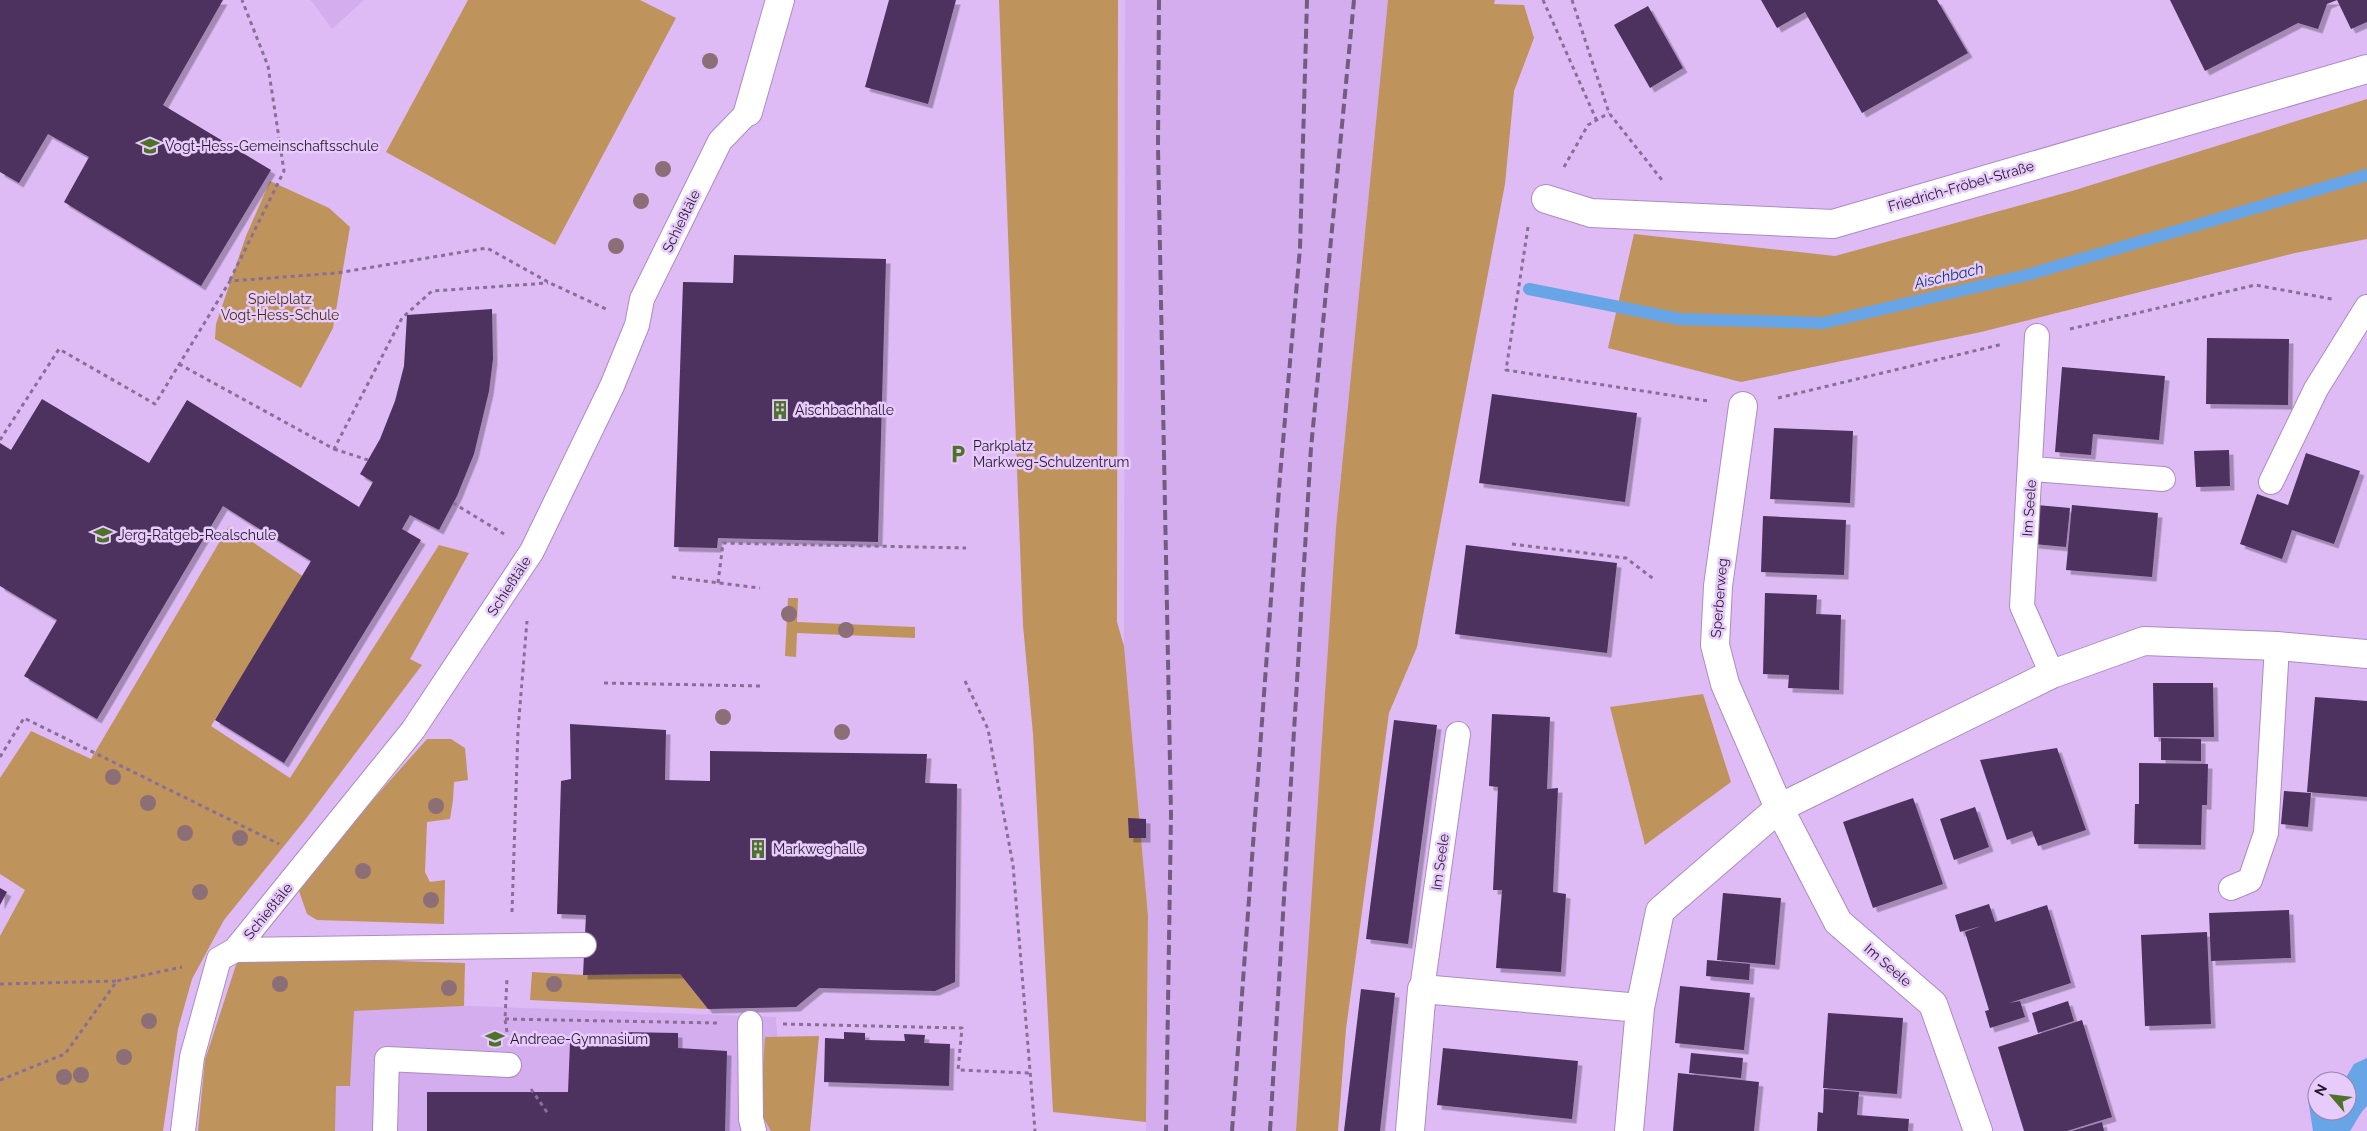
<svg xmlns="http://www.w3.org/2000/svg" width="2367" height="1131" font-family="Raleway,sans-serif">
	<defs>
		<filter id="shadow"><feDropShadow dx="4.5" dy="4.5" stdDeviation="0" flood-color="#0004"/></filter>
	</defs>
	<rect width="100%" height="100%" fill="#debbf5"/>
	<path fill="#d4adee" d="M311,0H364L332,29Z
		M1125,0H1388L1336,527L1296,1131H1146L1148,916L1124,646Z
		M237,962L355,1011L469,1006L776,1017L784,1131H198L205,1060Z"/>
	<path fill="#bf935c" d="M468,0H640L676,18L555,245L386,152Z
		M999,0H1118L1117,622L1124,646L1148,916L1146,1122L1053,1112L1033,734L1023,625Z
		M1388,0H1495L1494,4L1524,5L1534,38L1514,91L1505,184L1417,647L1389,713L1346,1029L1338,1131H1296L1336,527Z
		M2367,99V239L2295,253L1981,332L1741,382L1608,348L1634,234L1835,256L2072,191Z
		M270,181L329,208L350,227L333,328L301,388L215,339L216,324L246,236Z
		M229,526L304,577L211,726L290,778L439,545L469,553L410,659L422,665L305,820L224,920L192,979L178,1029L163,1131H0V936L25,890L0,874V778L31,731L91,759Z
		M788,598H798L797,622L915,627V638L797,633L796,657L785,656Z
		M1703,694L1731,782L1645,845L1610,707Z
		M427,739H451L465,748L468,780L454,782L453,800L450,819L427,822L425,872L430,882L445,880L444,924L317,920L307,914L297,885Z
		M362,960L465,963L464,1006L354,1011L350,1086H336L335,1131H198L205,1060L237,962Z
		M532,972L583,975L680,974L708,1009L530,1000Z
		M819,1036L810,1131H771L760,1112L765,1037Z"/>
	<path fill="#67a5e6" d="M2367,1058V1106C2359,1114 2356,1122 2350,1131H2313L2308,1099L2317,1097V1111H2347V1081H2344L2354,1064Z"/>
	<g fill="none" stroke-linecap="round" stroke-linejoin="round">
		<path stroke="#67a5e6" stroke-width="12" d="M1529,289L1679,319L1823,323L2027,275L2367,175"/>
	</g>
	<path fill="#4e3061" filter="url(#shadow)" d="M0,0H223L163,105L271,170L201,286L64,202L89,157L48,134L19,183L0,172Z
		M889,0H956L928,104L865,87Z
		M1761,0H1937L1968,53L1862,113L1805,12L1777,28Z
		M2170,0H2367V22L2351,29L2337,0L2327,4L2318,29L2298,23L2205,71Z
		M1648,6L1683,68L1650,88L1614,25Z
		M734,255L886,259L878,542L718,538L717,548L674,547L683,282L733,283Z
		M492,309L493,359L489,391L474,454L457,496L439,530L410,515L402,529L421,540L284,763L215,720L311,561L223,506L97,719L24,676L57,620L0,586V443L11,450L42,399L149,463L187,400L359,507L373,482L360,474L380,439L395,401L404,366L407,315Z
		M2207,338L2289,339L2288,405L2206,404Z
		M2062,367L2165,376L2159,440L2093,434L2091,455L2055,452Z
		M1492,394L1637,413L1625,502L1479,483Z
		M1774,428L1853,431L1850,503L1770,499Z
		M2229,450L2230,486L2196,487L2194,451Z
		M2306,453L2360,471L2334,544L2292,530L2282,559L2240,544L2257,494L2288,505Z
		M2037,505L2070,508L2066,547L2034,544Z
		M2072,505L2158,513L2152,577L2066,570Z
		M1763,516L1846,520L1844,575L1761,572Z
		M1466,545L1617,563L1607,653L1455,634Z
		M1765,593L1817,595L1816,614L1841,615L1839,690L1788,688L1789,675L1763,674Z
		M2153,683H2213L2214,737H2154Z
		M2315,697L2367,701V797L2307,792Z
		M1492,714L1550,717L1547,789L1558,788L1553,892L1566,894L1561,972L1496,968L1502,890H1493L1498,787L1489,786Z
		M1394,720L1437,725L1408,944L1366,939Z
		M570,724L666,730L665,780L710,781V751L927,754L925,783L957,784L955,982L935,991L819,988L796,1007L708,1009L680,974L583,975L586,915L557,914L561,781L571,779Z
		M2161,738L2201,739V761L2161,760Z
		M2057,748L2086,830L2038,846L2032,831L2007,840L1980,760Z
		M2139,763L2208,764L2207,805H2202L2201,845L2134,844L2135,804H2139Z
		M2284,791L2311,793L2308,827L2281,824Z
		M1913,798L1943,884L1873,908L1843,822Z
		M1975,807L1989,847L1954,860L1940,819Z
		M1128,818L1146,819V838H1129Z
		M0,888L7,892L0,905Z
		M1723,893L1781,898L1775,965L1717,960Z
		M1989,904L1995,922L2047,905L2071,983L2009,1003L2020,1001L2025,1017L1990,1028L1985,1011L1989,1010L1965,932L1981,926L1960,932L1955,915Z
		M2289,910L2291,958L2211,961L2209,913Z
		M2207,932L2211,1024L2145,1026L2141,935Z
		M1707,960L1750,964L1749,980L1706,976Z
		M1680,986L1750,993L1744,1050L1675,1043Z
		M1361,989L1395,993L1380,1131H1344Z
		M2068,1001L2074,1021L2038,1033L2032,1013Z
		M1828,1013L1903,1018L1897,1094L1823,1088Z
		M2082,1020L2112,1117L2067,1131H2024L1998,1047Z
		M621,1032L678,1033V1048L727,1051L725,1131H427V1092H568L570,1043L620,1047Z
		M844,1032L865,1033V1040L905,1041L904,1034L925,1035L924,1043L950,1044L949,1086L824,1082L825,1038L844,1039Z
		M1443,1048L1578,1061L1572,1119L1437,1105Z
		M1691,1053L1743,1058L1741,1078L1689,1073Z
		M1678,1073L1759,1082L1754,1131H1673Z
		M1824,1089L1859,1092L1857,1115L1909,1119L1908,1131H1817L1818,1112L1823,1113Z
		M2102,1122L2104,1131H2072Z"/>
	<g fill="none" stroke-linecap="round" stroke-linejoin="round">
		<g stroke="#ac8bc2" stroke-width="26">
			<path id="lane" d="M2037,336L2022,606L2052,674
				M2032,469L2163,479
				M2271,482L2316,389L2367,307
				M2231,888L2250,880L2266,833L2277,646
				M235,950L584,945
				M1422,989L1458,734
				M750,1023L751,1119L754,1131
				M183,1131L192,1057L219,959L235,950L413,730L532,551L612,386L637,325L642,299L720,141L748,112
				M385,1131L387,1059L509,1065"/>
		</g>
		<g stroke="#ac8bc2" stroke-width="30">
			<path id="street" d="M748,112L780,0
				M1546,199L1591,213L1833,224L2367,69
				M1743,406L1718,586L1715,645L1725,684L1779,808L1838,922L1933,1004L1978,1131
				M1410,1131L1422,989L1640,1008
				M1629,1131L1640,1008L1660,911L1779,808L2052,674L2144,641L2277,646L2367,654"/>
		</g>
		<path stroke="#876f97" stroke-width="3" stroke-dasharray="4 4" stroke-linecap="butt" d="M1543,0L1596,119
			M1572,0L1609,113L1662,180
			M1564,167L1588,125L1609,113
			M1528,227L1506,370L1708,401
			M230,280L284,171L268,66L242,0
			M2070,329L2255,285L2332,299
			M179,364L334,449L402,318L432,291L548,283
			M1778,398L2003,344
			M0,440L59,349L155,404L230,281L337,273L487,248L550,283L606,309
			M334,449L368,460
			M453,503L504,534
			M1512,544L1626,558L1655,580
			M672,577L760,588
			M718,583L723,543L966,548
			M965,681L988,729L1013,865L1035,1131
			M604,683L760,686
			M0,757L24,718L279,844
			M512,912L518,730L527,621
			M0,984L117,981
			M505,1019L717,1023
			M783,1024L962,1028L958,1070L1029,1073
			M507,1032L505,1019L507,978
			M0,1080L65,1054L117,981L182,967
			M531,1089L549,1115"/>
		<use href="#lane" stroke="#fff" stroke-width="24"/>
		<use href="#street" stroke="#fff" stroke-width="28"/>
		<path stroke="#725c80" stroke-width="4" stroke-dasharray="10 5" stroke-linecap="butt" d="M1159,0L1158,147L1171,814L1166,1131
			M1232,1131L1280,476L1300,248L1307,0
			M1270,1131L1311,448L1354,0"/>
	</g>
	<g fill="#8c6f76">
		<circle cx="710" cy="61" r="8"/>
		<circle cx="663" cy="169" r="8"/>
		<circle cx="641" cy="201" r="8"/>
		<circle cx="616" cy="246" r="8"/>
		<circle cx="789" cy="614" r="8"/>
		<circle cx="846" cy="630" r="8"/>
		<circle cx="723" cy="717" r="8"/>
		<circle cx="842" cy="732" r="8"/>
		<circle cx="113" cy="777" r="8"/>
		<circle cx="148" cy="803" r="8"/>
		<circle cx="436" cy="806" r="8"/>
		<circle cx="185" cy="833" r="8"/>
		<circle cx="240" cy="838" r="8"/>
		<circle cx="363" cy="871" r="8"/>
		<circle cx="200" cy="892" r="8"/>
		<circle cx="431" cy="900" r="8"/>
		<circle cx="280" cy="984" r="8"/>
		<circle cx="554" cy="984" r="8"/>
		<circle cx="449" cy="988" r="8"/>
		<circle cx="149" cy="1021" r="8"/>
		<circle cx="124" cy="1057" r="8"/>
		<circle cx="81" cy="1075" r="8"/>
		<circle cx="64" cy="1077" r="8"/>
	</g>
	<defs>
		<g id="school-bare" transform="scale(1.5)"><path d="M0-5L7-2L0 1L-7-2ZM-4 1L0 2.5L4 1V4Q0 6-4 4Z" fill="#4f722b" stroke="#e7cbfb" stroke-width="2.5" paint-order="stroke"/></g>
		<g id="building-bare" transform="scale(1.5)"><path d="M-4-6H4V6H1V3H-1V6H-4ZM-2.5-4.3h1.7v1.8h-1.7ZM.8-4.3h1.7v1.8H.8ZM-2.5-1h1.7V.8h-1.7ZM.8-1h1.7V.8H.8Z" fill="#4f722b" stroke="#e7cbfb" stroke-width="2.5" paint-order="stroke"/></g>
		<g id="parking-bare" transform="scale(1.5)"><path d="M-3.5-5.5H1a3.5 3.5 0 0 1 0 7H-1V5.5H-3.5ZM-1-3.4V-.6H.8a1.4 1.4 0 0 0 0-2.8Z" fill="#4f722b" stroke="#e7cbfb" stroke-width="2.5" paint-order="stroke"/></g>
	</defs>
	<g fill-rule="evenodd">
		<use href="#school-bare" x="150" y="146"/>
		<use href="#building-bare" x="780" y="410"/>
		<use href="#parking-bare" x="958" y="454"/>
		<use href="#school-bare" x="103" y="535"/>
		<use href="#building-bare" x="758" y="849"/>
		<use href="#school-bare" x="495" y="1039"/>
	</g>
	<g text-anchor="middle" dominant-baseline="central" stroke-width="5" stroke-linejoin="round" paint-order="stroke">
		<g font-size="14" fill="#26192e" stroke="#e7cbfb" text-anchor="start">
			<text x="165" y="146">Vogt-Hess-Gemeinschaftsschule</text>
			<text x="795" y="410">Aischbachhalle</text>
			<text x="973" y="446">Parkplatz<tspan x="973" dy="16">Markweg-Schulzentrum</tspan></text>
			<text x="118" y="535">Jerg-Ratgeb-Realschule</text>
			<text x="773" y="849">Markweghalle</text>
			<text x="510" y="1039">Andreae-Gymnasium</text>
		</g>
		<g font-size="14" fill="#26192e" stroke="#e7cbfb">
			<text transform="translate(1961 186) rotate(-16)">Friedrich-Fröbel-Straße</text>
			<text transform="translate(681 221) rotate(-64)">Schießtäle</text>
			<text transform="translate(2029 508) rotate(-86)">Im Seele</text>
			<text transform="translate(509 586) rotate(-57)">Schießtäle</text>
			<text transform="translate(1719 598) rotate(-85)">Sperberweg</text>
			<text transform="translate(1440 862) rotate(-82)">Im Seele</text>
			<text transform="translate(268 911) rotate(-51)">Schießtäle</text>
			<text transform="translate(1888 965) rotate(41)">Im Seele</text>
		</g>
		<g font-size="14" fill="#48300f" stroke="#e7cbfb">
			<text x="280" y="299">Spielplatz<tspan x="280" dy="16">Vogt-Hess-Schule</tspan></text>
		</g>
		<g font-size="15" font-style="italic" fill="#103c66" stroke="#e7cbfb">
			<text transform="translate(1949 276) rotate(-13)">Aischbach</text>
		</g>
	</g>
	<g transform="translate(2332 1096) rotate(298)"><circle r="24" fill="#e7cbfb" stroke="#9a84a9"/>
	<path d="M0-4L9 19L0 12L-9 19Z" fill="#4f722b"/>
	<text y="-8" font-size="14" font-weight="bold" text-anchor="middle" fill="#26192e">N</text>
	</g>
</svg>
